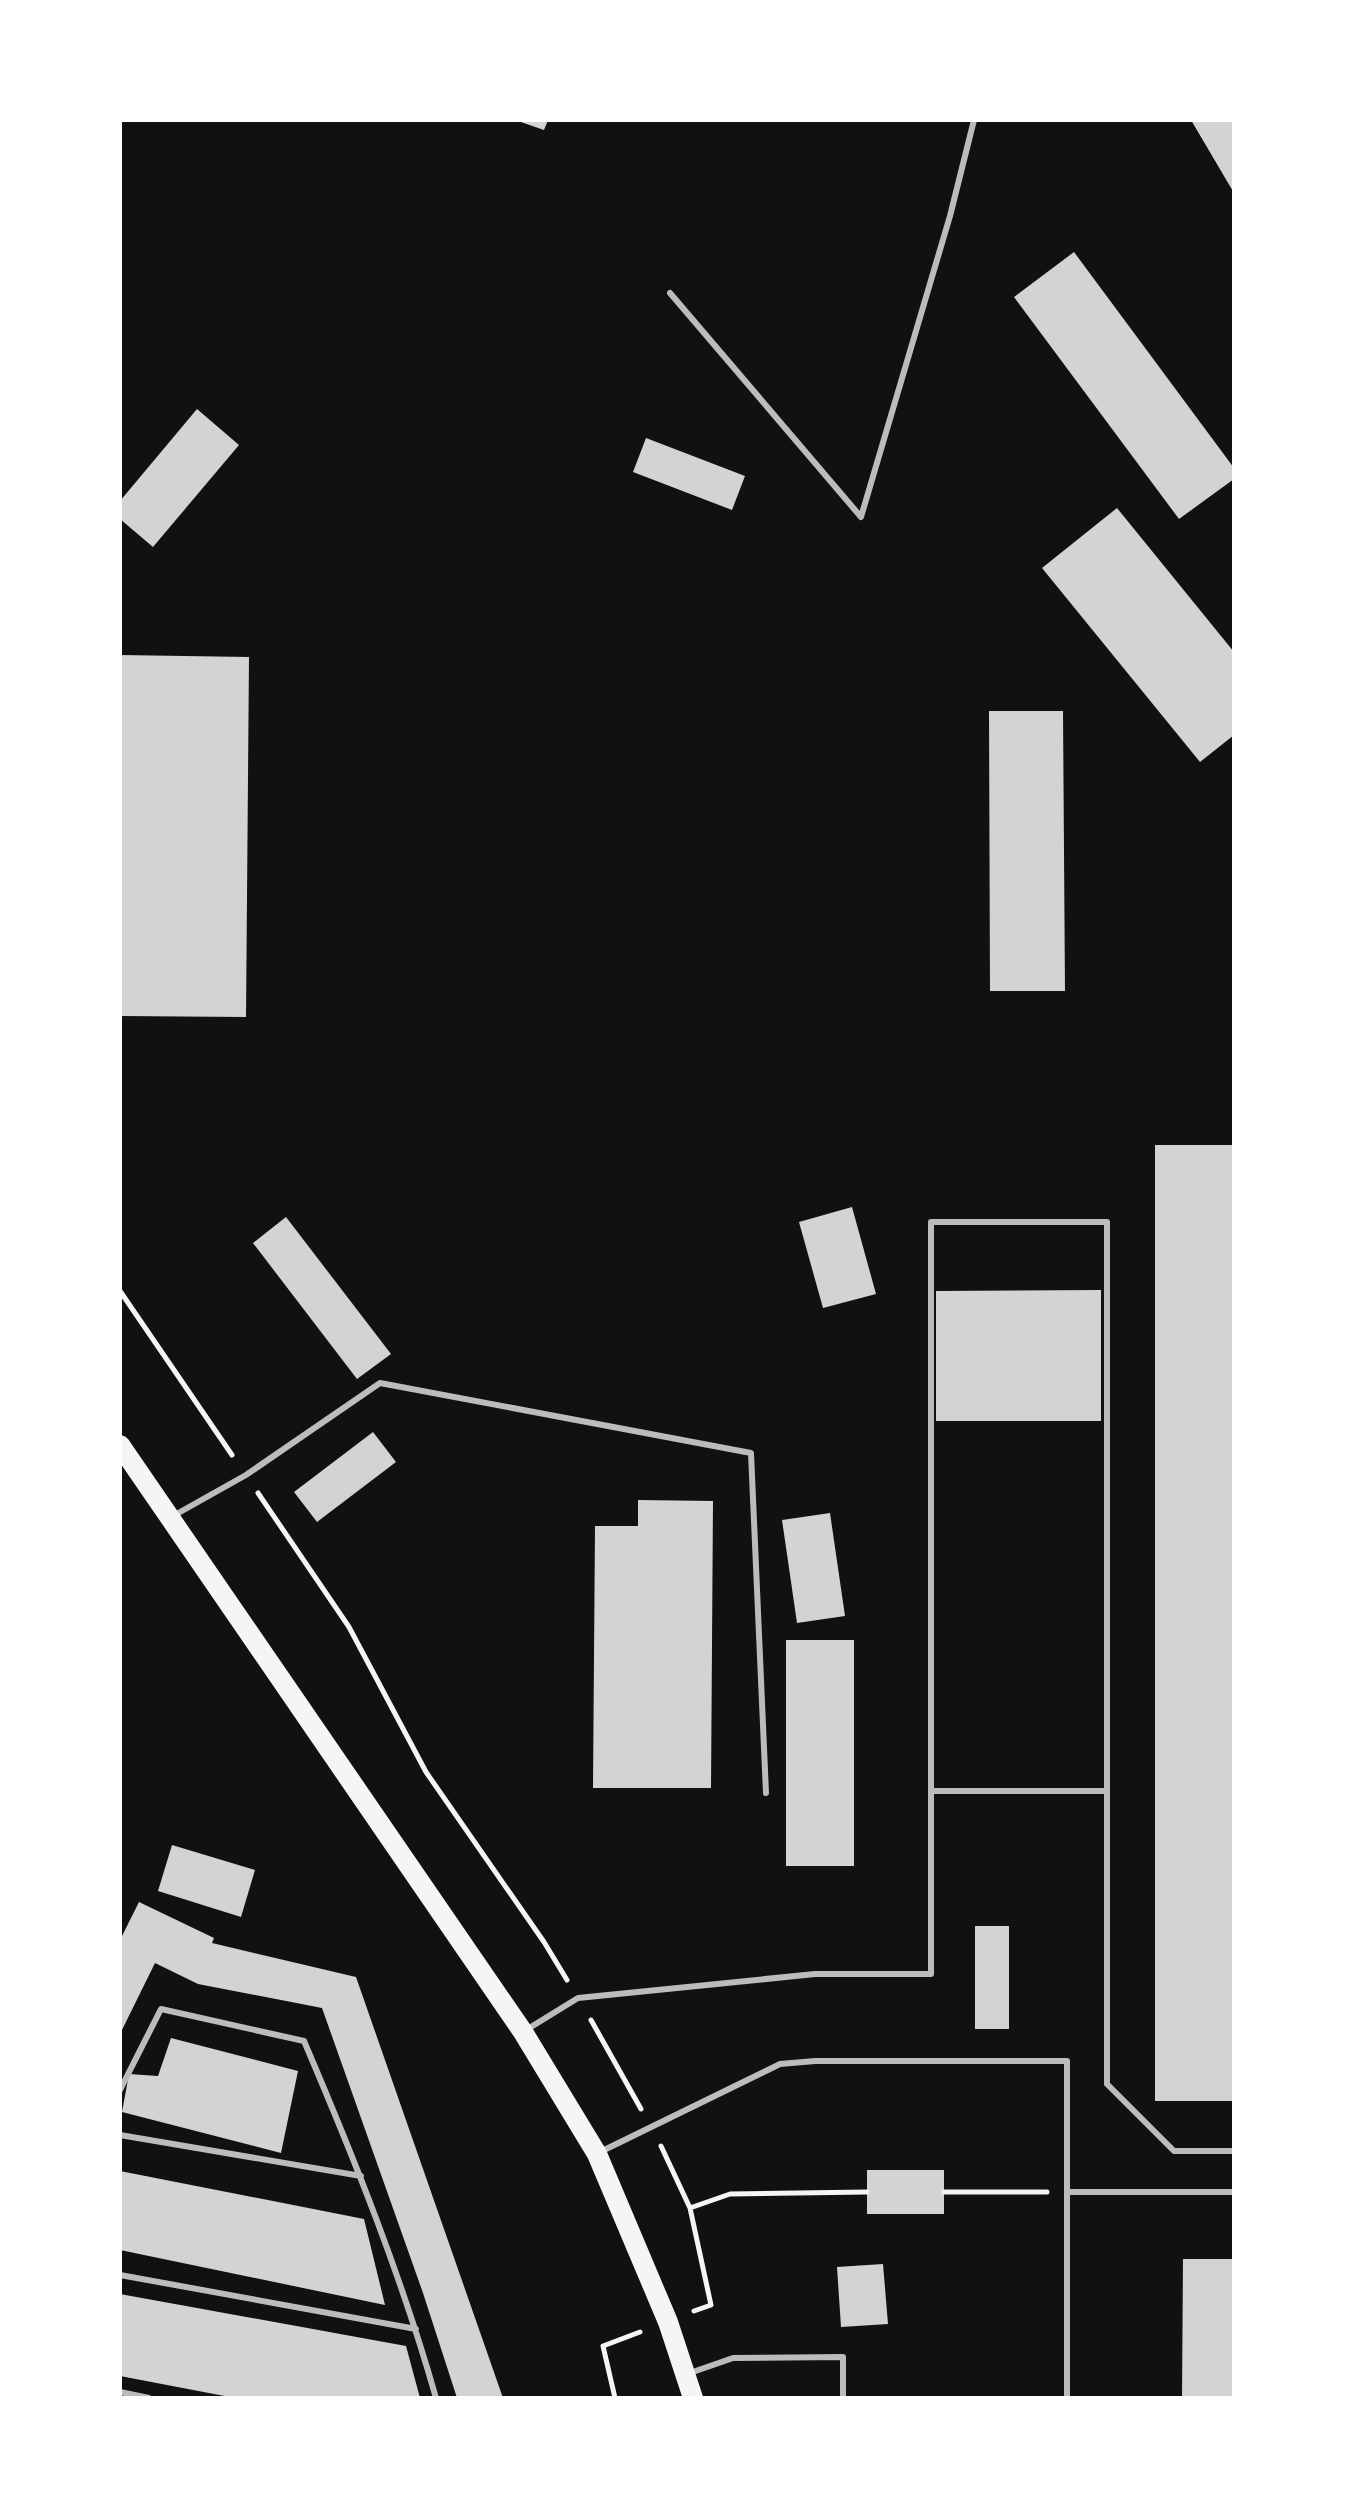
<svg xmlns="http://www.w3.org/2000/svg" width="1354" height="2518" font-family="Raleway,sans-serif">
	<rect width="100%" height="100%" fill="#111"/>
	<path fill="#d3d3d3" d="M515,120H548L544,130Z
		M1191,120H1234V193Z
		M1074,252L1234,468V479L1179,519L1014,297Z
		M197,409L239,445L153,547L120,519V501Z
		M646,438L745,476L732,510L633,472Z
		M1117,508L1234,652V735L1200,762L1042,568Z
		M120,655L249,657L246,1017L120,1016Z
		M989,711H1063L1065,991H990Z
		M1155,1145H1234V2101H1155Z
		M852,1207L876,1294L823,1308L799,1222Z
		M286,1217L391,1354L357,1379L253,1243Z
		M1101,1290V1421H936V1291Z
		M373,1432L396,1462L317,1522L294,1492Z
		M638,1500L713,1501L711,1788H593L595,1526H638Z
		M830,1513L845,1616L797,1623L782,1520Z
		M786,1640H854V1866H786Z
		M172,1845L255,1870L241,1917L158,1891Z
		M139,1902L214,1938L212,1943L356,1977L503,2398H457L423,2293L322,2008L198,1984L155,1963L120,2034V1940Z
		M975,1926H1009V2029H975Z
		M171,2038L298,2071L281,2153L122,2112L129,2074L158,2076Z
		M867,2170H944V2214H867Z
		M120,2171L364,2219L385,2305L120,2250Z
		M1183,2259H1234V2398H1182Z
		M883,2264L888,2324L841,2327L837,2267Z
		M120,2294L406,2346L420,2398H235L120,2376Z"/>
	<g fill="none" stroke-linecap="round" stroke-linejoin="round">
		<path stroke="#f5f5f5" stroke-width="5" d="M120,1291L232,1455
			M258,1493L349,1627L426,1772L544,1942L567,1980
			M591,2020L641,2109
			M661,2146L690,2208L711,2305L694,2311
			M944,2192H1047
			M690,2208L730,2194L867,2192
			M615,2398L603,2346L640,2332"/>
		<path stroke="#bcbcbc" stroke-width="6" d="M670,293L861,517L950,216L974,120
			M173,1516L246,1475L380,1383L751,1453L766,1793
			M931,1791H1107
			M526,2030L578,1998L815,1974H931V1222H1107V2084L1174,2151H1234
			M120,2090L161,2009L304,2041C354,2158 401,2275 436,2398
			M120,2135L361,2176
			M600,2152L780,2064L815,2061H1067V2398
			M1067,2192H1234
			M120,2275L416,2329
			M687,2374L733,2358L843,2357V2398
			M120,2392L149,2398"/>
		<path stroke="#f5f5f5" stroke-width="20" d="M120,1445L523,2032L597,2154L668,2322L693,2398"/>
	</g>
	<rect width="1354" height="2518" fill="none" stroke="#ffffff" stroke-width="244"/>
</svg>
